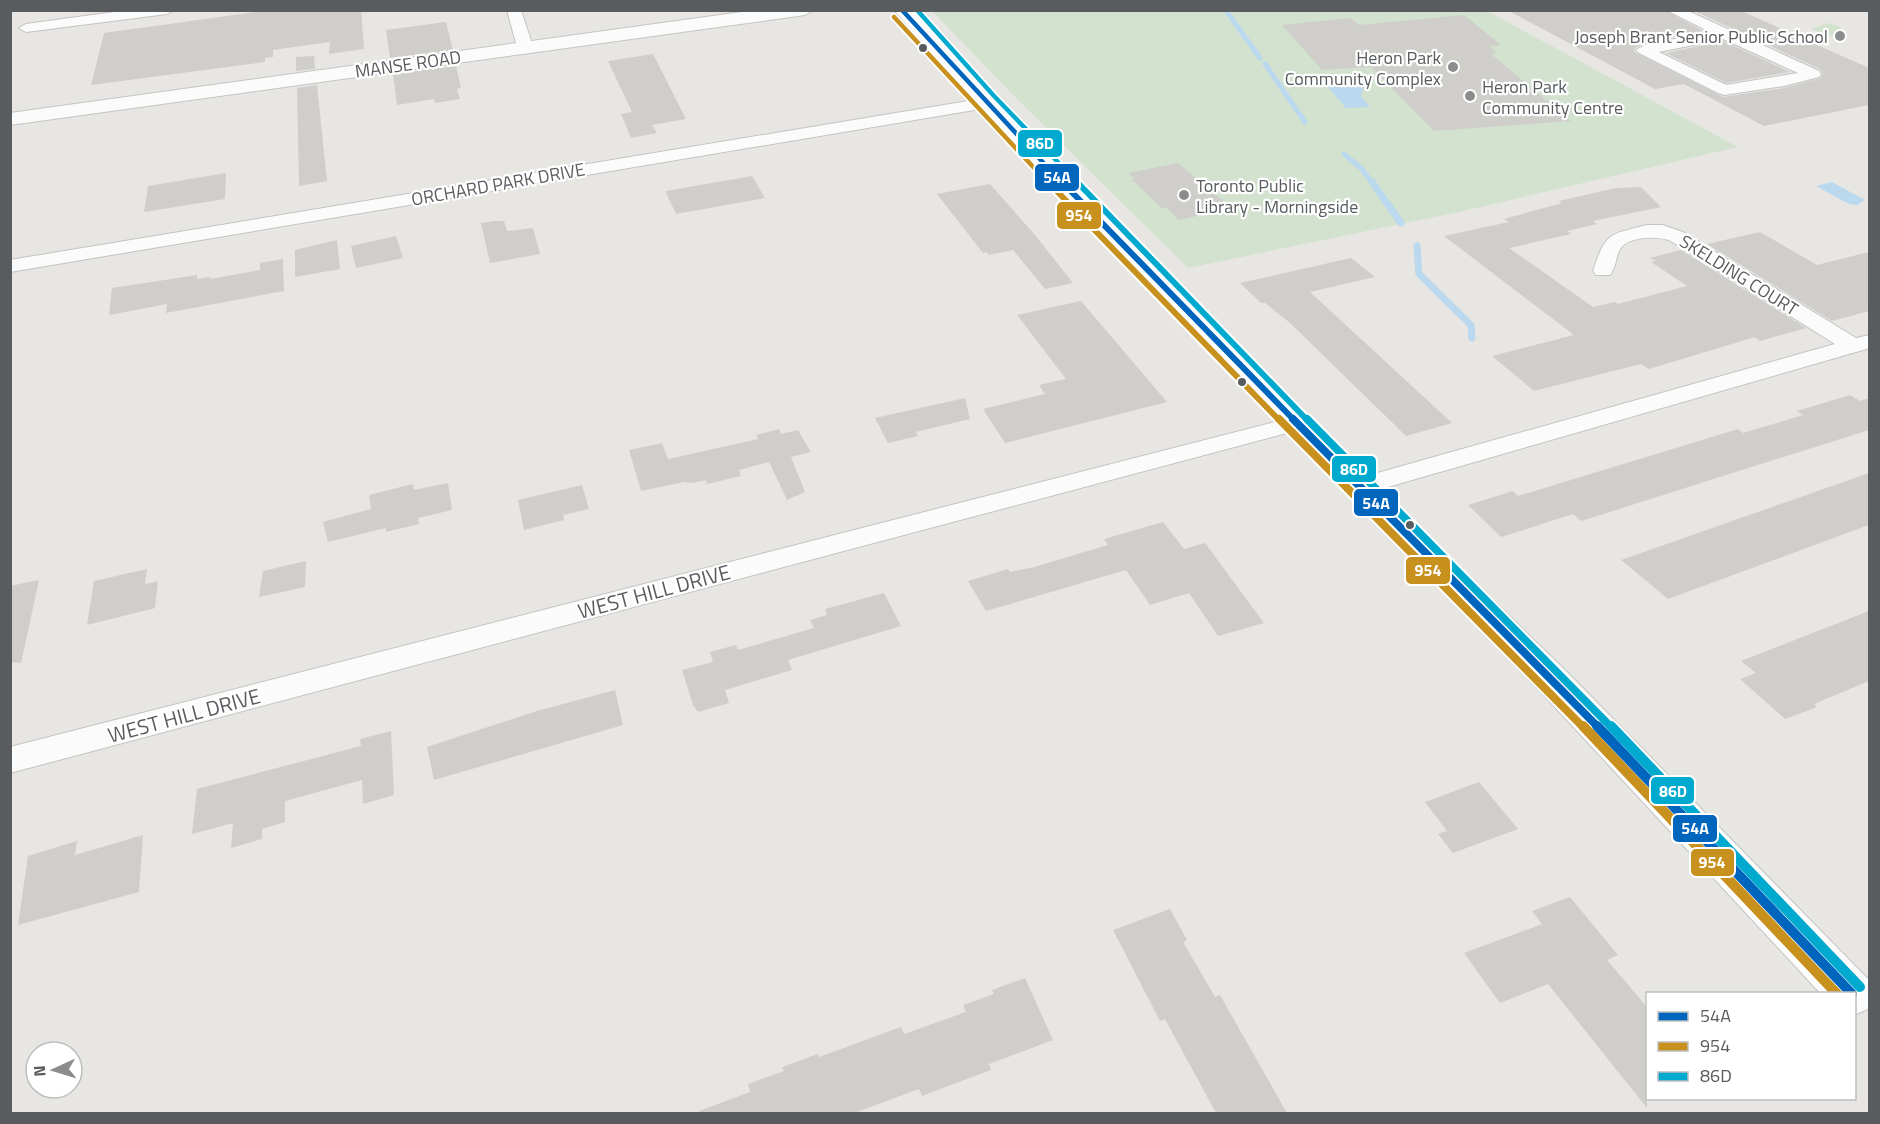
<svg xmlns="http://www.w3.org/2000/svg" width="1880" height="1124" font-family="'Titillium Web',sans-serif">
	<rect width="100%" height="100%" fill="#e8e6e2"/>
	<path fill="#d2e2cf" d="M932,11H1487L1738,147L1459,212L1188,268L1018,100Z
		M1827,23L1838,26L1847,33L1828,36L1811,29Z"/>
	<path fill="#bad9ef" d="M1343,75L1358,77L1365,82L1361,96L1370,107L1346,108L1319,77Z
		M1832,182L1865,200L1857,205L1849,204L1816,186Z"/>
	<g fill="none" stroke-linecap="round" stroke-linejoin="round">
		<path stroke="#bad9ef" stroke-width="5" d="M1227,12L1260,58
			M1265,64L1305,122
			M1344,154L1362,169L1373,184"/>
		<path stroke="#bad9ef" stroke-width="7" d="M1372,182L1401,223
			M1417,246L1419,274L1471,325L1472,338"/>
	</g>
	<path fill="#cfcecb" d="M271,10H361L364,49L329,54L330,42L273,50V57L265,58V62L91,85L104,33Z
		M1507,10H1664L1703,31L1644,43L1635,48L1634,52L1723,97L1784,88L1821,78L1823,73L1820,69L1692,10H1739L1869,68V105L1764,126L1684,84L1655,89Z
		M1464,15L1501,45L1489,46L1497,53L1491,54L1571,121L1434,131L1371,67L1322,70L1282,25L1350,18L1359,25Z
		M446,22L453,50L390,58L386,30Z
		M1723,41L1790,72L1726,83L1666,53Z
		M653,54L686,119L652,125L657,133L631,138L621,114L632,112L608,61Z
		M314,56L315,69L296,71V57Z
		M456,66L461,88L457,89L460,99L435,103L434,99L397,105L393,74Z
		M317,85L327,181L299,186L297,88Z
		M1178,163L1232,208L1179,220L1166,208H1162L1131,179H1135L1128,173Z
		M226,173L225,199L144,212L148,186Z
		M752,176L765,198L676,214L666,193V191Z
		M990,184L1035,235L1073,283L1045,289L1013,250L989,255L986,252L983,253L937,194Z
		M1641,187L1661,207L1593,221L1597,224L1567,231L1571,234L1509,248L1593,307L1615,302L1618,304L1687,286L1651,262L1656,261L1650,258L1681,250L1806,328L1760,341L1755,337L1649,369L1641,364L1534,391L1492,356L1574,335L1444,236L1509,222L1504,219L1562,203L1559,201L1616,188Z
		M495,221H504L507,231L533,228L540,254L490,263L481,223Z
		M1760,232L1817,265L1869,252V311L1832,321L1707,244Z
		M396,236L403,258L356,268L351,246Z
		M337,240L340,269L295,277V250Z
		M1351,258L1375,277L1310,292L1452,423L1406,436L1289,322L1265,303H1261L1240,283Z
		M283,259L284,291L166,313L167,304L109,315L112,288L197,275V279L210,277V279L260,270V263Z
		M1081,301L1167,402L1005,443L983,409L1045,394L1039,385L1066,379L1017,315Z
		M1850,395L1860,401L1869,398V430L1581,521L1573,514L1501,537L1468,505L1513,491L1518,496L1738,429L1743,433L1803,415L1797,411Z
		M965,398L970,419L916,432L918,436L888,443L875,418Z
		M779,429L781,434L798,430L811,452L791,457L805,492L787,500L769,462L739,470L741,476L707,484L706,480L693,483L684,482L641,491L629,450L662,443L668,459L758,439L756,435Z
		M1869,473V525L1668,599L1621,560Z
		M448,483L452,510L418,518L419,524L386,532V528L328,542L323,522L371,509L369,495L413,484L414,490Z
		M582,485L589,509L563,515L564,520L524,530L518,500Z
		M1163,522L1184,549L1205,543L1264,623L1218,636L1189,593L1150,605L1126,570L986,611L968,581L1008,569L1010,572L1034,567L1108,545L1104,539Z
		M306,561L305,587L259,597L263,571Z
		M147,569L145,584L158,581L155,608L87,625L94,581Z
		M39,580L21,663L10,662V586Z
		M884,593L901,626L788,660L792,670L725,690L729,703L698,712L693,705L682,670L713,662L710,652L736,645L738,650L814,628L810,620L827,615L825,609Z
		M1869,611V681L1814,704L1817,707L1785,719L1740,679L1756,673L1741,661Z
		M615,690L623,725L434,780L427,747L537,711Z
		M391,731L394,795L363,804L362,780L285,801V822L262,829V839L231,848L233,823L192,834L197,789L361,746L360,739Z
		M1479,782L1518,829L1453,853L1438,834L1447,831L1425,802Z
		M143,835L139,892L18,925L28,856L77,841L75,855Z
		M1570,897L1618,955L1607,960L1647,1007V1108L1548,984L1500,1003L1464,953L1542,924L1532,911Z
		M1170,909L1187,940L1183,942L1215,997L1220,995L1287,1113H1216L1165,1019L1160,1021L1113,930Z
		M1025,978L1053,1040L989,1064L991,1070L922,1096L919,1089L854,1113H700L699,1111L750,1092L748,1084L784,1071L782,1067L818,1054L819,1057L901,1027L904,1034L966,1012L963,1005L994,994L992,990Z"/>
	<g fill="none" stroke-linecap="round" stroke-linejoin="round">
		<g stroke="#c4c3c3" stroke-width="2">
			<path id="street" d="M129,10H174L167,14L26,32L19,28L26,24Z
				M507,10H521L533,47L530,50L525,52L517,47Z
				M1666,10H1686L1819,71L1821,74L1819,77L1784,86L1724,95L1718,93L1639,53L1636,50L1644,45L1710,32ZM1723,39L1798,73L1726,85L1659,52Z
				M986,98L994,103L992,107L10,272V260Z
				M1647,225H1662L1683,232L1856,338L1870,335V348L1367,493L1358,495L1349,493L1345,487L1349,481L1835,344L1669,240C1657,236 1628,236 1620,249C1616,257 1616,267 1610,275H1596L1593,271C1606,232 1608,235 1647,225Z
				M1298,416L1306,418L1310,423L1306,428L10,773V747Z"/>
		</g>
		<g stroke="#c4c4c4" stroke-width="2">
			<path id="secondary" d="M813,10L805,15L10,125V113L749,11Z
				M894,10H912L993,99L1369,480L1567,672L1868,979V1009L1854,1015V994H1821L1541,692L1347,494L979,107Z"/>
		</g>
		<use href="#street" fill="#fcfbfb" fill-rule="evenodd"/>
		<use href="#secondary" fill="#fcfbfb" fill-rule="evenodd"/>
		<g stroke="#fff" stroke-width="8">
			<path id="bus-1-far3" d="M902,10L1063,184"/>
		</g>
		<g stroke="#fff" stroke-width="10">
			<path id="bus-1-far2" d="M1062,182L1295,421"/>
		</g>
		<g stroke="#fff" stroke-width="12">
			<path id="bus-1-far1" d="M1293,419L1599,728"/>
		</g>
		<g stroke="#fff" stroke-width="14">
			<path id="bus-1" d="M1597,726L1852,994"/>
		</g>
		<g stroke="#fff" stroke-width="8">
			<path id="bus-2-far3" d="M894,17L1049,184"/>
		</g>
		<g stroke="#fff" stroke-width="10">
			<path id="bus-2-far2" d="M1048,182L1280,421"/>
		</g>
		<g stroke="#fff" stroke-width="12">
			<path id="bus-2-far1" d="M1279,419L1584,728"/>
		</g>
		<g stroke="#fff" stroke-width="14">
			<path id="bus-2" d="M1583,726L1837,994"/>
		</g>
		<g stroke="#fff" stroke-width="8">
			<path id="bus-3-far3" d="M917,10L994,96L1079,184"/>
		</g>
		<g stroke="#fff" stroke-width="10">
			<path id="bus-3-far2" d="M1077,182L1308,421"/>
		</g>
		<g stroke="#fff" stroke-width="12">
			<path id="bus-3-far1" d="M1307,419L1612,728"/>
		</g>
		<g stroke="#fff" stroke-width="14">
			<path id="bus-3" d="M1611,726L1860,987"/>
		</g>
		<use href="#bus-1-far3" stroke="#0065bd" stroke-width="4.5"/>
		<use href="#bus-1-far2" stroke="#0065bd" stroke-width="6"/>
		<use href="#bus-1-far1" stroke="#0065bd" stroke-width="8"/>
		<use href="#bus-1" stroke="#0065bd" stroke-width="10"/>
		<use href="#bus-2-far3" stroke="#c8901c" stroke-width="4.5"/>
		<use href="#bus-2-far2" stroke="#c8901c" stroke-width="6"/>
		<use href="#bus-2-far1" stroke="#c8901c" stroke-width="8"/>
		<use href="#bus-2" stroke="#c8901c" stroke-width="10"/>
		<use href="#bus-3-far3" stroke="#00a9ce" stroke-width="4.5"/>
		<use href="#bus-3-far2" stroke="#00a9ce" stroke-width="6"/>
		<use href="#bus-3-far1" stroke="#00a9ce" stroke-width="8"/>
		<use href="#bus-3" stroke="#00a9ce" stroke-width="10"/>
	</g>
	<g fill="#8b8c8d" stroke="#fff" stroke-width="2">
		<circle cx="1840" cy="36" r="6"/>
		<circle cx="1453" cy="67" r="6"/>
		<circle cx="1470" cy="96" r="6"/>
		<circle cx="1184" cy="195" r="6"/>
	</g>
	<g fill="#595c5f" stroke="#fff" stroke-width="2">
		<circle cx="923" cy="48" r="5"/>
		<circle cx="1242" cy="382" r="5"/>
		<circle cx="1410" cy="525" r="5"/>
	</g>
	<g text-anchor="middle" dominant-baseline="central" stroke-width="4.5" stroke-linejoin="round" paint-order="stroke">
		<g font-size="18" fill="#595c5f" stroke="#fff" text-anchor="end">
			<text x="1828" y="36">Joseph Brant Senior Public School</text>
			<text x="1441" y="57">Heron Park<tspan x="1441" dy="21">Community Complex</tspan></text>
			<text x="1482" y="86" text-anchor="start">Heron Park<tspan x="1482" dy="21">Community Centre</tspan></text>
			<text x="1196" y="185" text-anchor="start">Toronto Public<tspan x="1196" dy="21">Library - Morningside</tspan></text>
		</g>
		<g font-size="18" fill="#595c5f" stroke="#fff">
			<text transform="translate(408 64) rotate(-8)">MANSE ROAD</text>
			<text transform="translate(498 184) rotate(-10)">ORCHARD PARK DRIVE</text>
			<text transform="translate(1739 275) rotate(32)">SKELDING COURT</text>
		</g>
		<g font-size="21" fill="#595c5f" stroke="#fff">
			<text transform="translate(654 591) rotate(-15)">WEST HILL DRIVE</text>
			<text transform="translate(184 715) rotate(-15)">WEST HILL DRIVE</text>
		</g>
	</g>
	<g stroke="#fff" stroke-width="2">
		<rect x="1017" y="129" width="46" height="29" rx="6" fill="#00a9ce"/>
		<rect x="1034" y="163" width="46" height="29" rx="6" fill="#0065bd"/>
		<rect x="1056" y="201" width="46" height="29" rx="6" fill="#c8901c"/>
		<rect x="1331" y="455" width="46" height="28" rx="6" fill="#00a9ce"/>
		<rect x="1353" y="488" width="46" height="29" rx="6" fill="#0065bd"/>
		<rect x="1405" y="556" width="46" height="29" rx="6" fill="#c8901c"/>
		<rect x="1650" y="776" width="45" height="29" rx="6" fill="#00a9ce"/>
		<rect x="1672" y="814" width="46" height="29" rx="6" fill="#0065bd"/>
		<rect x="1690" y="848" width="45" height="29" rx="6" fill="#c8901c"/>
	</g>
	<g font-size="16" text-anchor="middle" font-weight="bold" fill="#fff">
		<text x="1040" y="149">86D</text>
		<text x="1057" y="183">54A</text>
		<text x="1079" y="221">954</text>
		<text x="1354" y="475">86D</text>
		<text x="1376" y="509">54A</text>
		<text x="1428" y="576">954</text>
		<text x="1673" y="797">86D</text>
		<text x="1695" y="834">54A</text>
		<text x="1712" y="868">954</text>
	</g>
	<rect width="1880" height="1124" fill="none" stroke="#595c5f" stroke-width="24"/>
	<rect x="1646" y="992" width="210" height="108" fill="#ffffff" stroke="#bdbebf" stroke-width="1.5"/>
	<rect x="1658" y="1012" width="30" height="9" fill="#0065bd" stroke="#bdbebf" stroke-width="1.5"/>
	<text x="1700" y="1022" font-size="18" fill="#595c5f">54A</text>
	<rect x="1658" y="1042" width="30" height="9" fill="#c8901c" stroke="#bdbebf" stroke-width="1.5"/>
	<text x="1700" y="1052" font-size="18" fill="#595c5f">954</text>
	<rect x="1658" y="1072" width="30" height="9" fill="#00a9ce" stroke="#bdbebf" stroke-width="1.5"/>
	<text x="1700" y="1082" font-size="18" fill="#595c5f">86D</text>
	<g transform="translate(54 1070) rotate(266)"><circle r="28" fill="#ffffff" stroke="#bdbebf" stroke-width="1.5"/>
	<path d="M0-4.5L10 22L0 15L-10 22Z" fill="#8b8c8d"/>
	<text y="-9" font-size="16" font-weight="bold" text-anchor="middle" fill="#595c5f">N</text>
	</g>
</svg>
